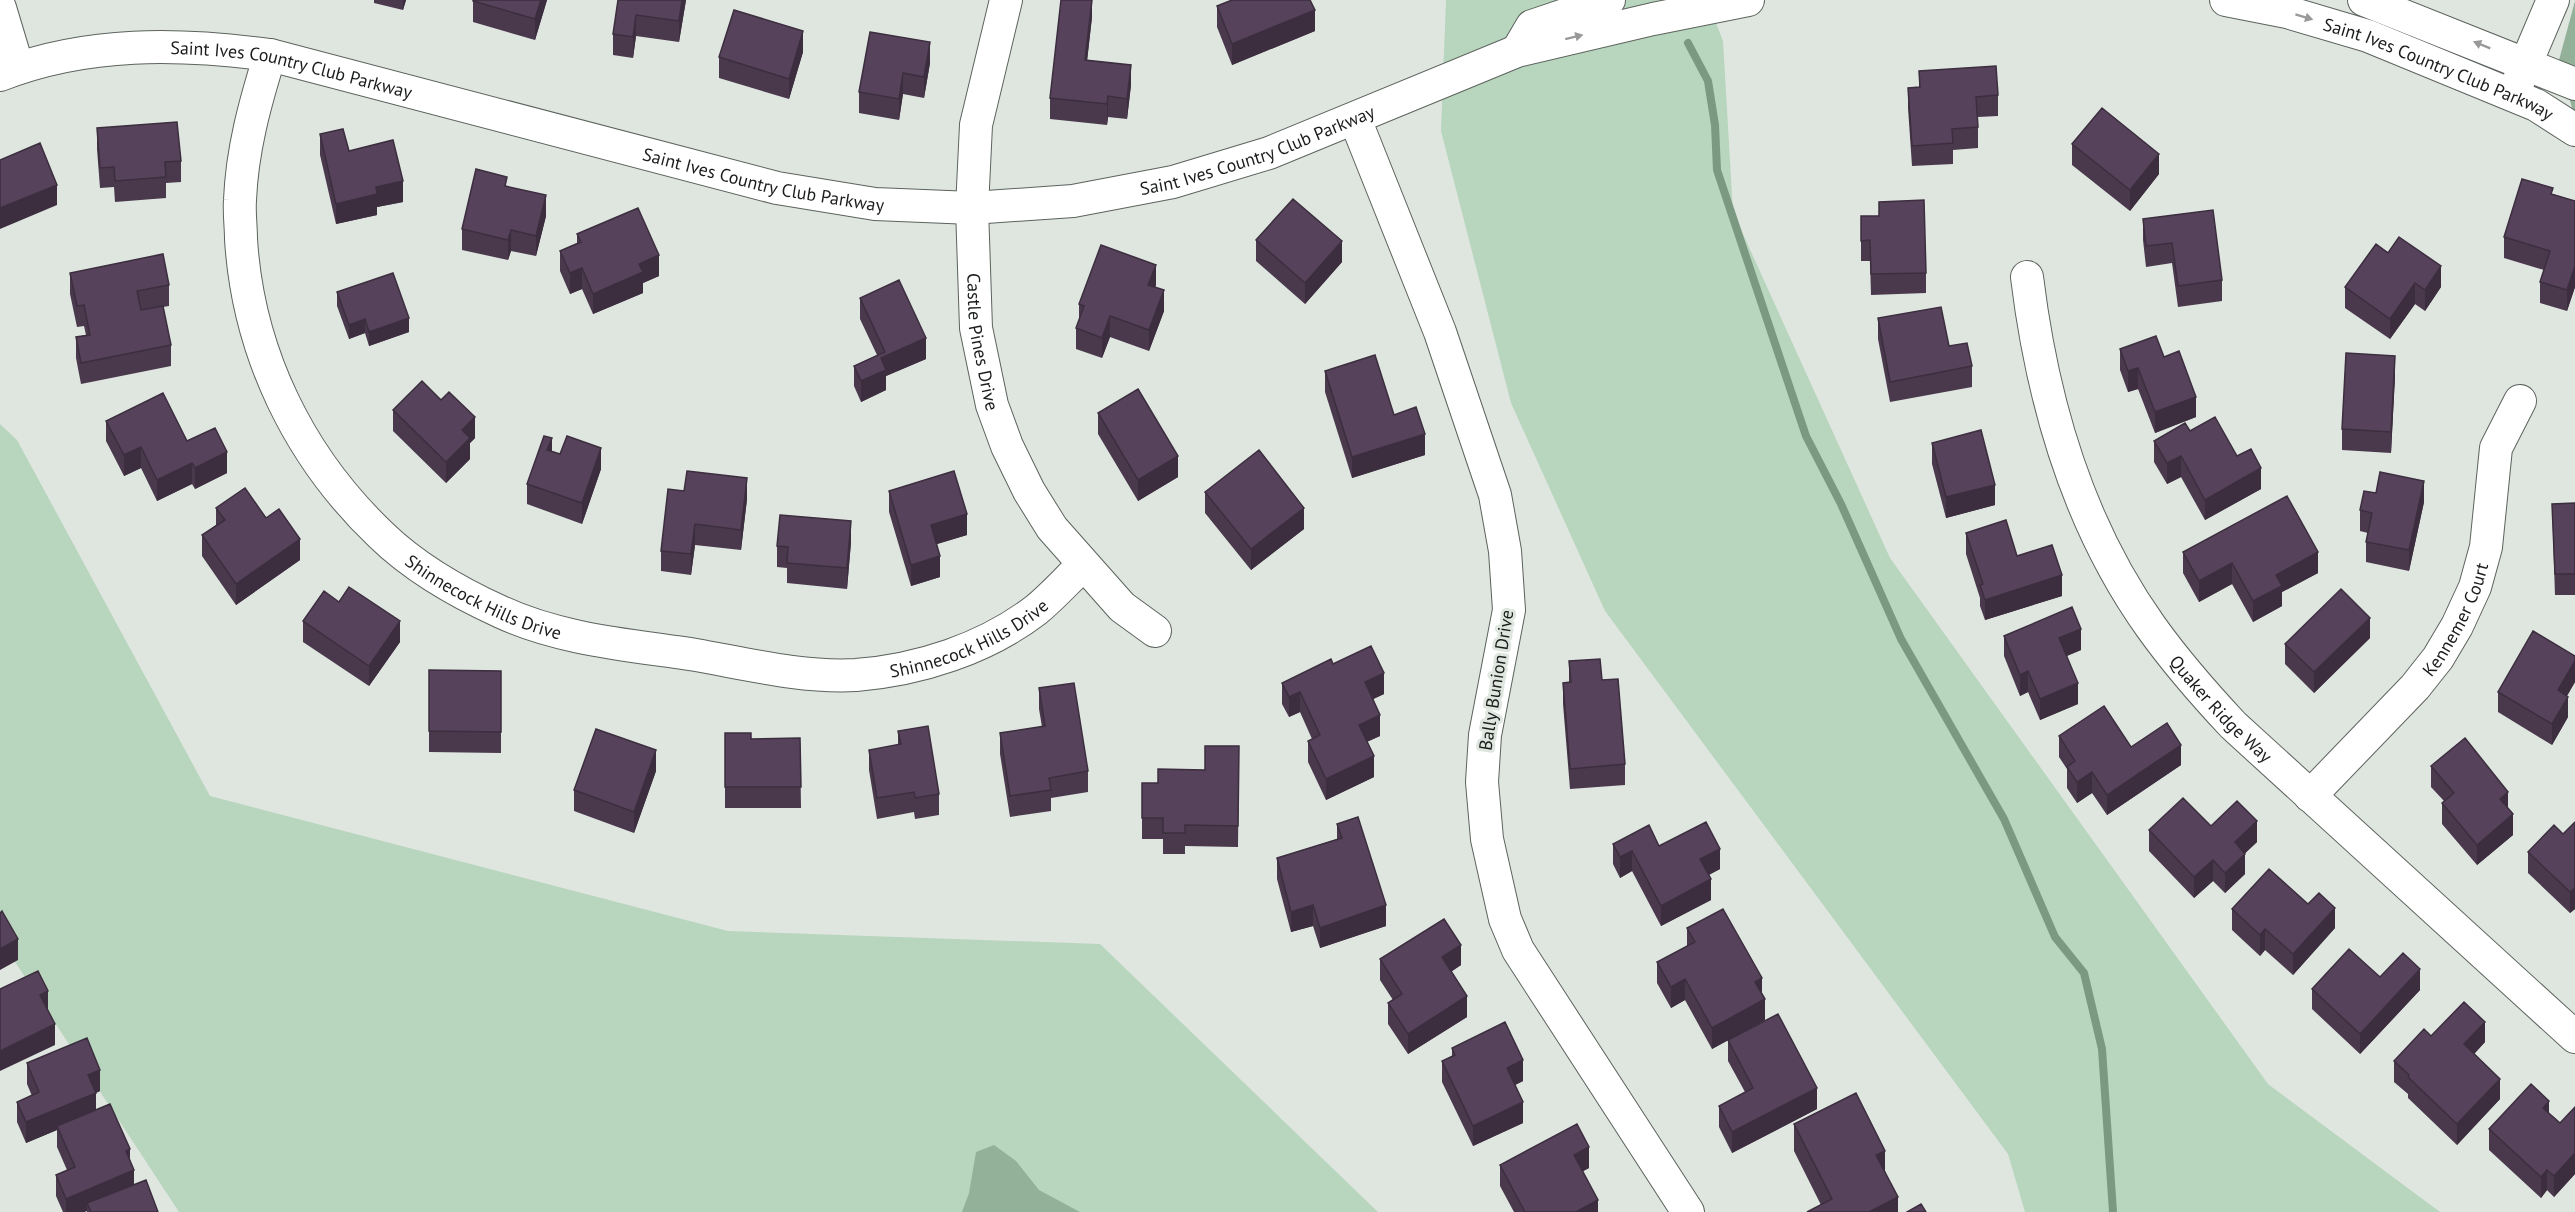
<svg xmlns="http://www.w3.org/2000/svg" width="2575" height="1212" font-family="'PT Sans',sans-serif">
	<rect width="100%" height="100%" fill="#dfe6e0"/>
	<path fill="#b8d5bd" d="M1446,0H1707L1723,41L1733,212L1890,558L2268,1084L2440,1212H2025L2008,1154L1605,611L1511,403L1441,131Z
		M0,424L17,440L210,796L728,931L1100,944L1378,1212H179L0,939Z"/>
	<path fill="#93b199" d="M2575,1V119L2559,60Z
		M994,1145L1016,1161L1039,1190L1080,1212H962L969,1193L976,1152Z"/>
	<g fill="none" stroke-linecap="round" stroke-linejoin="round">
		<path stroke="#7b9881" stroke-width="8" d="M1688,43L1708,81L1715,125L1717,170L1806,436L1841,504L1901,639L2004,819L2055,937L2084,973L2102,1049L2113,1212"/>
		<g stroke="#5c635d" stroke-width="34">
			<g id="minor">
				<path id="s1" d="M1006,0L976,125L972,208L976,328L992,405L1007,446L1029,491L1052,528L1122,607L1155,631"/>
				<path id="s2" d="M2226,0L2287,12L2368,36L2536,105L2575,130"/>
				<path d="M2364,0L2575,84"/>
				<path d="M0,8L18,68"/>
				<path d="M1519,48L1532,26L1609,0"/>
				<path id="s3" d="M270,55C255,103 242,150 240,200C239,213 241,226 241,239C248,353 299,457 381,535C415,568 459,593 501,612C561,640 631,645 696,655C747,664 803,678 856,675C919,670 985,649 1036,610C1053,596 1067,580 1083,565"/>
				<path id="s4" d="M0,75C87,41 179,43 270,55L777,188L875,204L972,208L1073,201L1173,182L1269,153L1517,51L1653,19L1748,0"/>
				<path d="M2519,80L2553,0"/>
				<path d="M1355,119L1440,332L1495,495L1505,551L1509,610L1485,735L1482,782L1487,839L1505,919L1518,950L1688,1212"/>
				<path id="s5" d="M2027,277C2042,400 2078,525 2151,627C2176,662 2204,694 2233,725L2575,1037"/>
				<path id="s6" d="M2310,796L2415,687L2438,658L2457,626L2475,587L2486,547L2496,448L2520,401"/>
			</g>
		</g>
		<use href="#minor" stroke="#fff" stroke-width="32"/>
	</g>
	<path fill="#4a394d" d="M374,0H406L403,10L374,3Z
		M473,0H547L535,40L473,22Z
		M618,0H686L679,42L636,36L633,58L613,55V34Z
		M1217,6L1315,31L1232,65L1217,27Z
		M1092,17L1087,60L1131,85L1127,119L1108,117L1107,125L1050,119V98Z
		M803,52L789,99L719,78V57Z
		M930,63L924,98L903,94L899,120L859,113V92Z
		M1919,71L1998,95V116L1978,117V148L1953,150V164L1912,166L1908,108V88L1919,87Z
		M97,128L181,161V182L166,183V198L115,202L114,187L100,188L97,149Z
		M320,134L349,151L403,202L377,207V215L336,224L320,155Z
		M2072,144L2159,174L2130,211L2072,165Z
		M507,186L546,216L536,256L511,251L508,260L462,250V229Z
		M2553,194L2575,201V287L2567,311L2540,303V282L2544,270L2504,258V237Z
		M1879,202L1926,273V293L1871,295L1870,261H1861V216H1879Z
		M2143,219L2222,280V301L2178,307L2172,263L2146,267L2143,240Z
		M577,234L659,276L643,283V293L593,314L582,289L570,294L560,271V251L577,243Z
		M1256,240L1342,262L1305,304L1256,261Z
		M2376,244L2441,287L2425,311L2415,304L2390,339L2345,308V287Z
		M70,273L169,285V306L163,307L171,345V366L81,384L76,358V337L86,335L84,326L77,327L70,294Z
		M1156,285L1155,287L1164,311L1149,351L1110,337L1102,358L1076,349V328L1079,320V304Z
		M337,292L409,332L369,346L365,333L349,339L337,306Z
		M860,298L926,359L886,376V390L861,402L854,386V366L877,355L860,319Z
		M1878,318L1972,366V387L1890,402L1878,339Z
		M2120,349L2164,357L2196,417L2155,433L2138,389L2128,392L2120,370Z
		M1325,371L1394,415L1425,455L1352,478L1325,392Z
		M2395,376L2391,453L2342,450V429Z
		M393,410L475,438L470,443V459L446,483L393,431Z
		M1098,413L1178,477L1138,501L1098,434Z
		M106,421L187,441L227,473L195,489L192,484L157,501L141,468L124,476L106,441Z
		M2190,431L2237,456L2261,489L2205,520L2181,477L2167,484L2154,462V441Z
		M1932,443L1995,505L1946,518L1932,464Z
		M552,451L601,469L582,524L527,504V484Z
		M684,491L747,499L741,550L695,545L691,575L661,571V551Z
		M889,491L967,535L936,544L940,577L911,586L889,512Z
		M1205,492L1304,529L1251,570L1205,513Z
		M2424,502L2409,571L2366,562V542L2368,533L2360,531V510Z
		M2575,503V595H2555L2552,504Z
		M216,508L300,560L236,605L202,556V535L216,525Z
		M1966,533L2017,556L2062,596L1985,620L1980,606V598L1966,554Z
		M851,542L847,589L787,583V568L777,567V546Z
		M2183,552L2318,573L2282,592V606L2253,622L2232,584L2199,602L2183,573Z
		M303,621L400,642L369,686L303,642Z
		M2004,636L2081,650L2067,656L2078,704L2040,720L2028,692L2020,696L2004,656Z
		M2370,638L2314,693L2285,664V644Z
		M2575,656V682L2567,696L2568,717L2552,745L2498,712V692Z
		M1569,661L1602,680L1625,764V785L1570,789L1563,704V683L1569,682Z
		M1333,664L1384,694L1373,699L1380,736L1367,742L1374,777L1326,800L1308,762V741L1312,739L1300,712L1289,717L1282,704V683Z
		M429,670L501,671V753L429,752Z
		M1039,688L1088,771V792L1051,798V811L1010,817L1000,754V733L1042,727L1039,709Z
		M898,731L939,794V815L915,819L914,812L877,819L869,770V750L898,745Z
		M725,733L751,739L800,738L801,808H725Z
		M2059,736L2131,747L2181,765L2107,815L2092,793L2077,803L2067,788V769L2059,757Z
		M1239,746L1238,847L1185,846V854H1163V839H1142V783H1158L1205,770Z
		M2431,766L2513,835L2477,865L2442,824V803L2444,801L2431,787Z
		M656,771L634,833L574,811V790Z
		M2575,822V909L2570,913L2528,873V852L2563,834Z
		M1337,824L1386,926L1320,948L1313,926L1291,932L1277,879V858L1337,839Z
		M2211,826L2257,842L2245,853V874L2225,893L2213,881L2194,898L2149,851V830Z
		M1613,844L1659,846L1720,869L1709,875L1711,900L1661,926L1632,871L1620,878L1613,864Z
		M2232,909L2335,928L2293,975L2265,950L2260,956L2232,930Z
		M1687,928L1762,994L1765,1020L1712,1049L1685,1000L1671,1008L1657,983V962L1687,946Z
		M1380,959L1461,965L1451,972L1467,1017L1408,1054L1388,1024V1003L1393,1000L1380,980Z
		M2312,989L2420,990L2360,1054L2312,1009Z
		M2431,1036L2485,1042L2474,1054L2500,1099L2457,1145L2408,1098V1094L2394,1082V1061Z
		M1728,1040L1817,1109L1732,1153L1719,1127V1106L1745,1092L1728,1061Z
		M1452,1048L1523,1081L1515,1085L1523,1123L1473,1146L1442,1082V1061L1452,1056Z
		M27,1063L100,1091L96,1093V1110L130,1161L134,1185L158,1212H87V1211L84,1212H63L56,1196V1175L67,1170L57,1147V1130L26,1143L17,1122V1102L32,1096L27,1084Z
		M2575,1107V1174L2554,1197L2547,1190L2541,1198L2489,1150V1129L2549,1113L2560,1123Z
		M1794,1124L1885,1171L1898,1212L1821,1205L1794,1151Z
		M1500,1165L1589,1168L1583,1171L1598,1212H1514L1500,1186Z"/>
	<path fill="#3c2e3f" d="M403,0H406L403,10Z
		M541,0H547L535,40V19Z
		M682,0H686L679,42V21Z
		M1092,0V17L1085,80V60Z
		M1315,10V31L1232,65V44Z
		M636,15V36L633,58V37Z
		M803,31V52L789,99V79Z
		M930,42V63L924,98V77Z
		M1131,65V85L1127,119V99Z
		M903,73V94L899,120V99Z
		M1108,96V117L1107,125V104Z
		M2159,154V174L2130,211V190Z
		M403,181V202L377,207V215L336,224V204L376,187Z
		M57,185V205L0,229V208Z
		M546,195V216L536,256V236Z
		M511,230V251L508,260V240Z
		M1342,241V262L1305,304V283Z
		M659,255V276L643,283V293L593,314V294L639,264Z
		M1156,265V285L1148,306V285Z
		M2441,266V287L2425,311V290Z
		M2575,266V287L2567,311V290Z
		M582,268V289L570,294V273Z
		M2415,283V304L2390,339V319Z
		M1164,290V311L1149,351V330Z
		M1110,316V337L1102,358V338Z
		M409,318V332L369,346V332Z
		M365,319V333L349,339V325Z
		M926,338V359L886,376V390L861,402V381L881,358Z
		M2395,356V376L2391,453V432Z
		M2138,368V389L2128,392V371Z
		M2196,397V417L2155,433V412Z
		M475,417V438L470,443V459L446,483V462L462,430Z
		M1425,434V455L1352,478V457Z
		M552,438V459L547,450Z
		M141,447V468L124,476V455Z
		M601,448V469L582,524V503Z
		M227,452V473L195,489V468Z
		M1178,456V477L1138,501V480Z
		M2181,456V477L2167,484V463Z
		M192,463V484L157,501V480Z
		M2261,468V489L2205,520V500Z
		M747,478V499L741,550V530Z
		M2424,481V502L2409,571V550Z
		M1995,485V505L1946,518V497Z
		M1304,508V529L1251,570V549Z
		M967,514V535L931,546V525Z
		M851,521V542L847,589V568Z
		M695,524V545L691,575V554Z
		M300,539V560L236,605V584Z
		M2318,552V573L2282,592V606L2253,622V601L2276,575Z
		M940,556V577L911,586V565Z
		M2232,563V584L2199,602V581Z
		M2062,575V596L1985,620V600Z
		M2370,618V638L2314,693V672Z
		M400,621V642L369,686V666Z
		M2081,629V650L2059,659V638Z
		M2575,661V682L2558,711V690Z
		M2028,671V692L2020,696V675Z
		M1384,673V694L1365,703V682Z
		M2078,683V704L2040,720V699Z
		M1300,692V712L1289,717V697Z
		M2568,697V717L2552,745V724Z
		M1380,715V736L1359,745V725Z
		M2181,745V765L2107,815V795Z
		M656,750V771L634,833V812Z
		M1374,756V777L1326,800V779Z
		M2092,772V793L2077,803V782Z
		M2508,792V813L2500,799Z
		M2513,814V835L2477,865V845Z
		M2257,821V842L2235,863V842Z
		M1720,849V869L1700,879V859Z
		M1632,851V871L1620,878V857Z
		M2245,854V874L2225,893V873Z
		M2213,860V881L2194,898V877Z
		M1711,879V900L1661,926V906Z
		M2575,888V909L2570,913V892Z
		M1313,905V926L1291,932V912Z
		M1386,905V926L1320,948V928Z
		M2335,908V928L2293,975V954Z
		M2265,929V950L2260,956V935Z
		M18,939V960L0,970V949Z
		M1461,945V965L1442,977V957Z
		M2420,969V990L2360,1054V1034Z
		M1762,978V999L1755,982Z
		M1685,979V1000L1671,1008V987Z
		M48,991V1012L40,995Z
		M1467,996V1017L1408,1054V1034Z
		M1765,999V1020L1712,1049V1028Z
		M2485,1022V1042L2464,1065V1044Z
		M55,1024V1045L0,1071V1051Z
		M1523,1060V1081L1507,1089V1068Z
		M100,1070V1091L88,1096V1075Z
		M2500,1079V1099L2457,1145V1124Z
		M1817,1088V1109L1732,1153V1132Z
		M96,1093V1114L57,1126V1130L26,1143V1122Z
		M2549,1101V1122L2543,1108Z
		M1523,1102V1123L1473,1146V1126Z
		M1589,1147V1168L1574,1176V1155Z
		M130,1149V1170L126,1151Z
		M1885,1151V1178L1876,1155Z
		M2575,1153V1174L2554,1197V1176Z
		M134,1170V1191L87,1203V1211L84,1212H66V1199Z
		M2547,1170V1190L2541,1198V1177Z
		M1898,1197V1212H1869Z
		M1598,1200V1212H1576Z"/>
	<path fill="#56425a" stroke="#3c2e3f" stroke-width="1.5" d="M473,0H541L535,19L473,1Z
		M618,0H682L679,21L636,15L633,37L613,34Z
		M1061,0H1092L1085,60L1131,65L1127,99L1108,96L1107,104L1050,98Z
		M1232,0H1310L1315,10L1232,44L1217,6Z
		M734,10L803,31L789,79L719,57Z
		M870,32L930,42L924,77L903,73L899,99L859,92Z
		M1996,66L1998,95L1976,97L1978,127L1952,129L1953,143L1912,146L1908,88L1920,87L1919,71Z
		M2102,108L2159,154L2130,190L2072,144Z
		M177,122L181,161L165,162L166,177L115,181L114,167L100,168L97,128Z
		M343,129L349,151L393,140L403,181L376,187L377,194L336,204L320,134Z
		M40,143L57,185L0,208V160Z
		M476,169L507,177L505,186L546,195L536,236L511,230L508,240L462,229Z
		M2522,179L2553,188L2551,194L2575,201V266L2567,290L2540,282L2550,251L2504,237Z
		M1293,199L1342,241L1305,283L1256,240Z
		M1924,200L1926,273L1871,274L1870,240L1861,241V216H1879V202Z
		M638,208L659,255L639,264L643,272L593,294L582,268L570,273L560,251L581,242L577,234Z
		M2213,210L2222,280L2178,286L2172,243L2146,246L2143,219Z
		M2399,237L2441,266L2425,290L2415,283L2390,319L2345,287L2376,244L2388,253Z
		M1101,245L1156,265L1148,285L1164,290L1149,330L1110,316L1102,338L1076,328L1084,306L1079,304Z
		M163,254L169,285L137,291L141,310L163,306L171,345L81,363L76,337L90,335L84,305L77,306L70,273Z
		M393,273L409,318L369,332L365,319L349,325L337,292Z
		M899,280L926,338L881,358L886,370L861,381L854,366L885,352L860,298Z
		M1941,307L1949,346L1967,343L1972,366L1890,382L1878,318Z
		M2156,336L2164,357L2179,351L2196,397L2155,412L2138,368L2128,371L2120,349Z
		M2346,353L2395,356L2391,432L2342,429Z
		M1375,355L1394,415L1416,407L1425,434L1352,457L1325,371Z
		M422,381L441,400L449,392L475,417L462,430L470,438L446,462L393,410Z
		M1138,389L1178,456L1138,480L1098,413Z
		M163,393L187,441L215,428L227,452L195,468L192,463L157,480L141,447L124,455L106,421Z
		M2215,417L2237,456L2251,449L2261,468L2205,500L2181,456L2167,463L2154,441L2185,423L2190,431Z
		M1981,430L1995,485L1946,497L1932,443Z
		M544,436L552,438L547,450L560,454L567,436L601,448L582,503L527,484Z
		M1259,450L1304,508L1251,549L1205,492Z
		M687,471L747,478L741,530L695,524L691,554L661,551L668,489L684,491Z
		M954,471L967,514L931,525L940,556L911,565L889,491Z
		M2380,472L2424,481L2409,550L2366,542L2372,513L2360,510L2364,491L2376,493Z
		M245,488L266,518L279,509L300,539L236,584L202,535L225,520L216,508Z
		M2287,496L2318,552L2276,575L2282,586L2253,601L2232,563L2199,581L2183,552Z
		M2575,503V574H2555L2552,504Z
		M780,515L851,521L847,568L787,563L788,547L777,546Z
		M2006,520L2017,556L2052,545L2062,575L1985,600L1980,585L1983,584L1966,533Z
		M349,587L400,621L369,666L303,621L324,591L339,602Z
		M2341,589L2370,618L2314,672L2285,644Z
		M2072,607L2081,629L2059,638L2078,683L2040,699L2028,671L2020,675L2004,636Z
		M2533,631L2575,656V661L2558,690L2568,697L2552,724L2498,692Z
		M1371,646L1384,673L1365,682L1380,715L1359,725L1374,756L1326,779L1308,741L1320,735L1300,692L1289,697L1282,683L1331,659L1333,664Z
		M1600,659L1602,680L1618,679L1625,764L1570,769L1563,683L1571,682L1569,661Z
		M429,670L501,671V732L429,731Z
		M1074,683L1088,771L1049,778L1051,790L1010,796L1000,733L1045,726L1039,688Z
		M2104,706L2131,747L2167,723L2181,745L2107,795L2092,772L2077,782L2067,767L2075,761L2059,736Z
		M928,726L939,794L915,798L914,792L877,798L869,750L901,744L898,731Z
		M596,729L656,750L634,812L574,790Z
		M725,733H751V739L800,738L801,787H725Z
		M2465,738L2508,792L2500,799L2513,814L2477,845L2442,803L2454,793L2431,766Z
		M1205,746H1239L1238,826L1185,825V833H1163V818H1142V783H1158V769L1205,770Z
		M2183,798L2211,826L2237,801L2257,821L2235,842L2245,854L2225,873L2213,860L2194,877L2149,830Z
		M1358,817L1386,905L1320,928L1313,905L1291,912L1277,858L1342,838L1337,824Z
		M1706,822L1720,849L1700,859L1711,879L1661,906L1632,851L1620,857L1613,844L1649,825L1659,846Z
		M2575,822V888L2570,892L2528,852L2554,825L2563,834Z
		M2269,869L2308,904L2319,893L2335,908L2293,954L2265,929L2260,935L2232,909Z
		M1723,909L1762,978L1755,982L1765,999L1712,1028L1685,979L1671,987L1657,962L1695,942L1687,928Z
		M2,911L18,939L0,949V913Z
		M1444,919L1461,945L1442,957L1467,996L1408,1034L1388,1003L1402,994L1380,959Z
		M2349,949L2380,977L2403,953L2420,969L2360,1034L2312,989Z
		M38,971L48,991L40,995L55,1024L0,1051V989Z
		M2464,1002L2485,1022L2464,1044L2500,1079L2457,1124L2408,1077L2409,1075L2394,1061L2424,1029L2431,1036Z
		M1778,1014L1817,1088L1732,1132L1719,1106L1753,1088L1728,1040Z
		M1505,1022L1523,1060L1507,1068L1523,1102L1473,1126L1442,1061L1455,1055L1452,1048Z
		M87,1038L100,1070L88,1075L96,1093L26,1122L17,1102L39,1092L27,1063Z
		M2531,1084L2549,1101L2543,1108L2560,1123L2575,1107V1153L2554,1176L2547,1170L2541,1177L2489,1129Z
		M1856,1093L1885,1151L1876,1155L1898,1197L1869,1212H1807L1832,1199L1794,1124Z
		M110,1104L130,1149L126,1151L134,1170L66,1199L56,1175L75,1167L57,1126Z
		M1577,1124L1589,1147L1574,1155L1598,1200L1576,1212H1525L1500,1165Z
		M146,1180L158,1212H91L87,1203Z
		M1921,1204L1926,1212H1907Z"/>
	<defs><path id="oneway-solid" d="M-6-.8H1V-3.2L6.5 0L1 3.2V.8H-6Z" transform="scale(1.5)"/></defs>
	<g fill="#989998">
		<use href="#oneway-solid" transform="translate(2304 17) rotate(17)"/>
		<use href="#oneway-solid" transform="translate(1574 37) rotate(-14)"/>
		<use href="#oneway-solid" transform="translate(2482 45) rotate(-158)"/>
	</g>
	<g text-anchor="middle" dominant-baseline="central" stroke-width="6" stroke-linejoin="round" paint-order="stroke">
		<g font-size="18" fill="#1a1d1b" stroke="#dfe6e0">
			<text stroke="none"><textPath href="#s4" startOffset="297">Saint Ives Country Club Parkway</textPath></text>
			<text stroke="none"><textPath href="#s2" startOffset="224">Saint Ives Country Club Parkway</textPath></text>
			<text stroke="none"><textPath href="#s4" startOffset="1287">Saint Ives Country Club Parkway</textPath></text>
			<text stroke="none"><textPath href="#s4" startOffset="783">Saint Ives Country Club Parkway</textPath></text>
			<text stroke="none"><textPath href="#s1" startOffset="346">Castle Pines Drive</textPath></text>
			<text stroke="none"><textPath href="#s3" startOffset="644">Shinnecock Hills Drive</textPath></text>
			<text stroke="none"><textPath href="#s6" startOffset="231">Kennemer Court</textPath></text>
			<text stroke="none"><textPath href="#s3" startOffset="1148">Shinnecock Hills Drive</textPath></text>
			<text transform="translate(1496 680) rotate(-81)">Bally Bunion Drive</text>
			<text stroke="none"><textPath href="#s5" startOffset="483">Quaker Ridge Way</textPath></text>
		</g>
	</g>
</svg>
